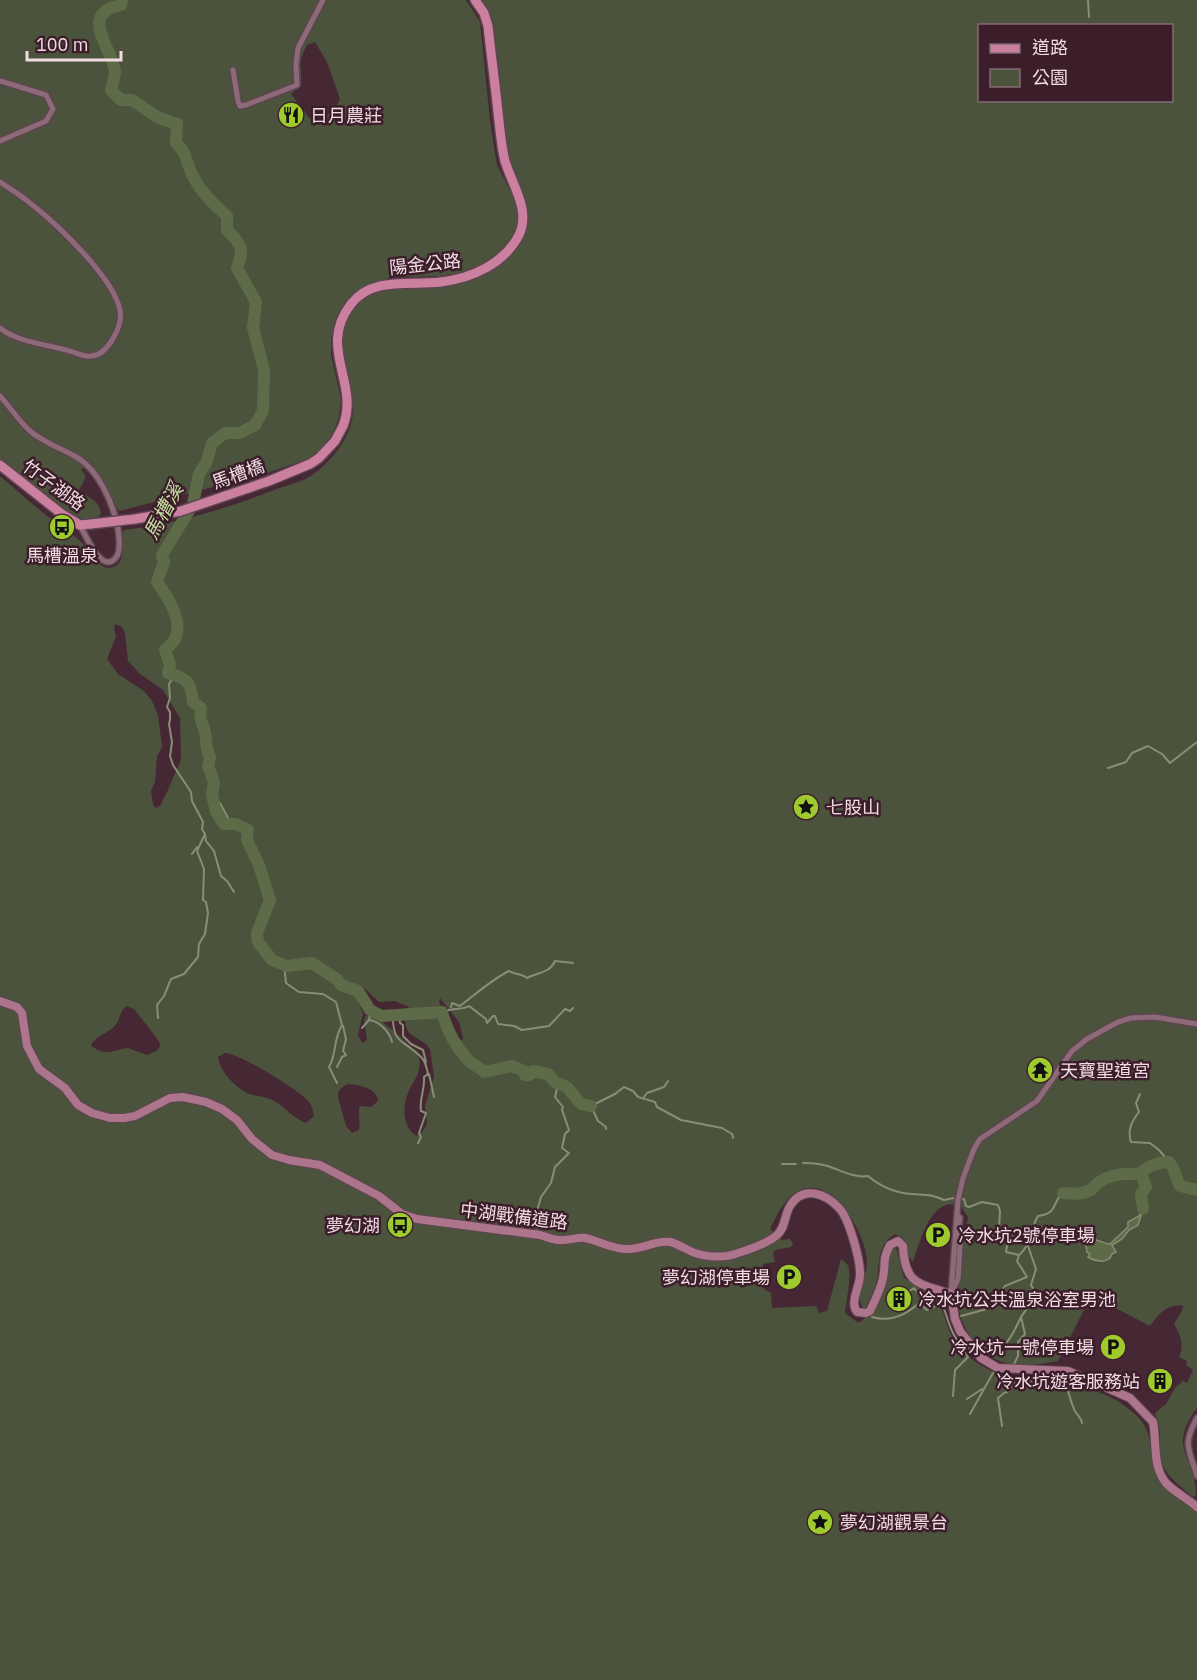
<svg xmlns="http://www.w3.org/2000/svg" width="1197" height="1680" font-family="'IBM Plex Sans','Noto Sans TC',sans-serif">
	<rect width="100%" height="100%" fill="#462834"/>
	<path fill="#4b533d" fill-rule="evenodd" d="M0,0H466L480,22L490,121L497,165L511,192L517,209V229L510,246L489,262L459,273L438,276L390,277L355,293L345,303L337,316L331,338V355L341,399L339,417L332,435L320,450L308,459L264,474L119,511L89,465L81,469L86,477L79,490C88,498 100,500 101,514C98,517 93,520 88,520C68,518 17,475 0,461ZM315,42L327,62L340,99C332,117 326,116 309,118L291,94C308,80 298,76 301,59C302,54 305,49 307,45Z
		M481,0H1197V1408C1166,1449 1196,1456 1196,1495L1193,1497C1179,1485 1161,1473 1159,1452C1158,1447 1160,1442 1160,1437C1160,1429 1157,1421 1155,1413L1166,1404L1175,1388L1183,1381L1187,1383L1193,1370L1186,1365L1187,1361L1179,1357C1185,1345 1180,1335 1174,1324L1182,1311L1183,1306C1167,1303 1159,1314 1150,1326L1102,1301L1086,1306L1058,1361C1039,1365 1013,1368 995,1359C975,1349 960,1325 958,1304C957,1296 959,1288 960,1281C961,1259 964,1238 968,1217L961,1206C956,1205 951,1204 946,1205C928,1210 918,1246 913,1262L907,1254L903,1238L895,1234C877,1245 880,1262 877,1280C875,1290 870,1298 866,1307L864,1309C853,1296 866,1278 867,1264C869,1238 833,1175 801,1190C784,1198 778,1213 770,1229L782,1240L790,1239L793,1244L791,1247L775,1250L773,1253L775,1262L763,1264L764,1289L771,1293L772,1308L816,1306L819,1313L827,1311L841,1259C844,1261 847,1263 848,1266C852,1276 846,1302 845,1313L857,1322H861C876,1306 883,1270 892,1248H895L897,1250L904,1278C914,1284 927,1289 935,1298C943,1307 944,1316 948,1327C953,1343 969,1359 984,1367C1006,1379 1026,1377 1050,1379C1057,1380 1062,1383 1068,1384C1096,1390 1116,1396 1137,1416C1159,1437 1145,1466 1165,1487C1172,1495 1188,1504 1197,1513V1680H0V476C15,489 30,502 46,515C58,525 71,532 82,543C90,551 99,572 113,567C130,560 117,541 124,530C176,524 228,508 277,489C288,485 301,482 311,476C333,460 355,434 353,405C352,371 330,342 354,309C372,285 402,287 429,285C463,282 506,275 521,239C522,236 526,230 526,226C526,222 523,214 521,209C517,192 510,174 507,156C500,110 495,63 489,17ZM980,26H1172V100H980ZM115,624L122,627L125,633L128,661L140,674L163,690L180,718L181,760L167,792L160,806L156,808L153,805L151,791L155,782L157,756L162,747L158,715L152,701L144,691L118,674L107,659L116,636L114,629ZM357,987L364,988L379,1002L395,1001L409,1007L405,1018L406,1027L410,1034L426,1044L430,1049L434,1077L425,1106L427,1124L423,1131L416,1136C403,1127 402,1108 408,1093C413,1080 422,1074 419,1058C416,1047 385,1025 375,1016H366L364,1020L367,1040L362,1043L358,1035L363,1014L354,993ZM440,998L459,1022L463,1038L460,1043C448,1037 444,1014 439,1001ZM127,1006L134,1009L159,1041L160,1046L157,1051L147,1055L128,1048C112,1050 107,1057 91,1046C95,1035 111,1033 117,1023C121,1016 120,1010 127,1006ZM225,1053C239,1053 301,1091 309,1102C312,1106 313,1111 314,1116L306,1123C293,1118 286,1108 274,1101C266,1096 256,1097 247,1093C234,1086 220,1071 218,1057ZM348,1084C360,1085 377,1088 378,1101L371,1107L360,1106C357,1113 361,1122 359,1130L352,1133L346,1126L338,1097C337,1090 342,1087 348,1084ZM1142,1212L1134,1228L1129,1230L1122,1239L1111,1245L1110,1258C1101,1266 1093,1262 1089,1252L1104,1244L1110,1245L1128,1227L1129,1222L1139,1216Z"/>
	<path fill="#5e6b48" stroke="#8a8d76" stroke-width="1.5" d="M1143,1209L1138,1225L1129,1230L1122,1239L1112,1245L1116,1252L1112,1254L1110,1258C1103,1264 1095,1261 1088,1257L1090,1254L1087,1252L1086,1246L1091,1239C1099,1239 1103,1244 1110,1244L1128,1227V1222L1139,1216Z"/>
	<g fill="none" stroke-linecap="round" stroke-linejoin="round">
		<path stroke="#8a8d76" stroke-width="2" d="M1088,0L1089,17
			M1108,768L1126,762L1132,753L1148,746L1162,754L1170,763L1197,742
			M213,800L220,803L228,818L236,824
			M205,834L206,841L214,851L221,876L227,881L234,892
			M192,854L197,847
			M284,964L286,983L299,992L323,994L336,1002L342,1025C333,1040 337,1053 329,1067L337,1083
			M451,1007L452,1003L460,1006C476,994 491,980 509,971C515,975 521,973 527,978C538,972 550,973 555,961L573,963
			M371,1010L369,1020C380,1021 390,1033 392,1042
			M442,1012C451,1008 463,1010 469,1006L486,1019L487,1023L493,1016H495L498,1024L514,1026L522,1030L549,1026L565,1009L570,1011L573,1008
			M399,1014L400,1023L403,1025V1036L411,1044L423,1050L426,1062
			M393,1015C392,1045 405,1040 421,1057C426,1062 426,1066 428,1074L424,1077C425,1091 419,1098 421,1111L426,1113L419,1133L421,1137L418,1143
			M158,1018L157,1005L164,996L171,979L184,974L198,957L199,944L205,934L208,913L206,902L203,900L204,869L197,851L205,834L202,829L203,822L192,801L191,792L173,765L170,756L172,742L169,724L170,720V712L167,707L170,698L169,684L175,675
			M362,1028L369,1020
			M337,1067L342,1057L346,1055L343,1051L346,1039L343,1026
			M429,1074L434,1097
			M1140,1094L1136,1103L1139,1112C1132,1121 1127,1130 1131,1142L1150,1143L1159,1150L1169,1162
			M644,1097L647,1093L664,1087L668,1081
			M606,1129V1127L598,1121L591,1106L615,1094L624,1087L633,1091L638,1097L655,1102L657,1107L681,1120L722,1128L732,1134L733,1138
			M803,1163C812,1163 824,1164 833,1168C844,1172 856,1178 868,1176C880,1186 895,1193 912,1194C926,1195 931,1194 944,1200L954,1198
			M782,1164H796
			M962,1199H964L966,1206L969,1207L982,1202L998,1205L1000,1211L999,1229L1009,1236L1006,1252L1019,1255C1031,1246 1030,1229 1038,1216C1059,1213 1051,1203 1063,1193
			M536,1232L539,1226L536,1214L541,1197L551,1183L555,1167L569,1153L562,1148L565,1134L569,1130L562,1110L563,1107L555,1097L558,1084
			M908,1292L914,1288L921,1297L930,1292C946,1302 945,1317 953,1333C957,1341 963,1349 968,1357L955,1370L953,1396
			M961,1316L987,1309L1005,1286L1027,1277L1017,1261L1019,1255
			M872,1317C889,1322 905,1316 919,1303L927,1310L942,1303
			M1004,1351V1345C1012,1338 1015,1329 1020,1319C1025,1310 1032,1304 1036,1293L1031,1285L1036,1269L1028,1246
			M1014,1364L1018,1356V1342L1025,1334L1021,1317
			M1020,1377L1039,1383L1066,1384C1068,1391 1071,1402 1074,1409C1076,1414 1081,1417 1082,1423
			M967,1399L982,1389
			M970,1414L993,1373
			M1002,1426L998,1398L1004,1393L1009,1391L1012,1384L1018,1383L1021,1379"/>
		<path stroke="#5e6b48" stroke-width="12" d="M122,0L121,5C78,14 111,46 115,71C115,77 112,85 111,90L121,100H132L157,117L177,124L176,143C186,151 186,161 191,172C199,190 212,203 227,216V230C241,244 245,248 237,268L256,302L253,328L264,370L263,411L255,425L240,433H225L212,443L207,461L199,474L193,504L162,555L164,562L157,582C167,596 184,621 175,639C173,643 168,647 165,650L170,665L168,673C187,678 191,682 193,702L201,708C199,723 202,720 205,732C207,742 205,748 210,757L208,766L214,782L212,795L216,812L224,824H236L248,830L247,840L259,865L270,900L257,933L258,942L272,960L287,966L312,963L338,980L341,985L358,991L370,1010L382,1016L442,1012C447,1031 455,1046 468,1060C473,1066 479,1066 484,1072L512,1066L524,1071L525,1075H529L533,1071L548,1074L555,1082L567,1087L581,1104L591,1106
			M1063,1193C1074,1194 1082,1195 1092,1189C1094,1187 1096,1184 1099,1182C1110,1174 1127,1173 1141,1174
			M1143,1209L1141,1194L1146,1187L1141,1174C1145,1166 1160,1162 1169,1162C1176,1170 1175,1177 1180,1186L1197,1190"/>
		<g stroke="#5e4550" stroke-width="8">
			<path id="street" d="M233,70L238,101L240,106L246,105L297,85L296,65L298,48L323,0
				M0,81L46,95L53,109L46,121L0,141
				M0,182C10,189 21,195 30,203C57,224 113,277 120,310C123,326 108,355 91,356C85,357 79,354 73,352C55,346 32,344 16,337C10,335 5,332 0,328
				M0,396C10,407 19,421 30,431C44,443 63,449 78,458C99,471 112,502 117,524C119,532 121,549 117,556C103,578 85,534 80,525
				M957,1215L960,1218L957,1238
				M953,1290L958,1279L961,1231
				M951,1294L958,1200L963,1178L974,1149L980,1139L1037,1101L1072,1051L1087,1039L1118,1022L1131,1018L1155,1017L1197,1024
				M1197,1418C1182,1445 1189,1449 1197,1476"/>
		</g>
		<g stroke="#5e4550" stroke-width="10">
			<path id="secondary" d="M0,1001L17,1007L22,1013L27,1046L39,1069L65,1088L78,1105L92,1113L110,1118H124L135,1116L170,1098L183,1097L206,1102L222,1109L237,1120L252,1139L272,1155L289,1160L320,1165L379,1196L402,1214L417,1219L540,1235C547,1237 555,1241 562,1240C570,1240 578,1237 585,1238C600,1241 614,1250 629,1249C643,1249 656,1240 670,1242C679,1244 686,1250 695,1253C706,1257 724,1258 735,1254C748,1250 767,1244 777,1235C786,1227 784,1216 790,1206C803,1185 825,1193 839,1208C849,1218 860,1259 860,1273C861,1286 849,1301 857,1312L866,1313L870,1311C875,1300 881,1289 883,1278C886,1263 882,1260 890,1245L898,1241L903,1246C905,1285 918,1283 951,1294L955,1319L960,1331L981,1358L998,1368L1068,1371L1075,1374L1130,1398L1153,1422C1157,1442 1152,1466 1166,1483C1173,1491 1188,1499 1197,1507"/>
		</g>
		<g stroke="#5e4550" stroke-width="12">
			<path id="primary" d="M343,426C360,383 317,348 351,304C373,276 411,286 441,282C472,278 504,264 519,235C531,210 512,185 505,161C501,146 500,128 498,112C495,83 491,54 488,26L484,13L475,0
				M0,465L63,515L80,525L91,524"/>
		</g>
		<use href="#street" stroke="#8d6a77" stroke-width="5"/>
		<use href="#secondary" stroke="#ac758b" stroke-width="8"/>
		<use href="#primary" stroke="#cc80a0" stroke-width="9"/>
		<g stroke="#5e4550" stroke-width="12" stroke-linecap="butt">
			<path id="primary-bridge" d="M91,524L135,519L181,511L269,481L310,464L319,458L335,441L343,426"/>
		</g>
		<use href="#primary-bridge" stroke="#cc80a0" stroke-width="9"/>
	</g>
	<defs>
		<g id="restaurant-disc" transform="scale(1.35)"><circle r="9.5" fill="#9fca2d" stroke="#3b1e2a"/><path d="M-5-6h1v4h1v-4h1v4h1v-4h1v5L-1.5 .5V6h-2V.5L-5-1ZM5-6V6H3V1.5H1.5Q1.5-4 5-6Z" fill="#111"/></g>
		<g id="bus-disc" transform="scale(1.35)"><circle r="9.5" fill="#9fca2d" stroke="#3b1e2a"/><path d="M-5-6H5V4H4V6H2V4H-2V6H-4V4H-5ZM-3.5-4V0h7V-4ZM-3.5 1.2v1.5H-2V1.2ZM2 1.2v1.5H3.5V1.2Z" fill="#111"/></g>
		<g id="sight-disc" transform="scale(1.35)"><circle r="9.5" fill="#9fca2d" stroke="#3b1e2a"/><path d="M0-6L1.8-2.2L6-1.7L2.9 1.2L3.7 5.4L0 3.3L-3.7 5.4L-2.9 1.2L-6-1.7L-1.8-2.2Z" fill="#111"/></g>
		<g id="temple-disc" transform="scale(1.35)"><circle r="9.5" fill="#9fca2d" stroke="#3b1e2a"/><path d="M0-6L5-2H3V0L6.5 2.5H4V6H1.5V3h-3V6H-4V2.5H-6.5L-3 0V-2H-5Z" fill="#111"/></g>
		<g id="parking-disc" transform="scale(1.35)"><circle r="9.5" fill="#9fca2d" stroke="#3b1e2a"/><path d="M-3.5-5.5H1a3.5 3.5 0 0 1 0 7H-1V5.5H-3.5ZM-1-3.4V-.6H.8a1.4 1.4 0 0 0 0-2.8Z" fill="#111"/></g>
		<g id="building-disc" transform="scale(1.35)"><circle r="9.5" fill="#9fca2d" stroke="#3b1e2a"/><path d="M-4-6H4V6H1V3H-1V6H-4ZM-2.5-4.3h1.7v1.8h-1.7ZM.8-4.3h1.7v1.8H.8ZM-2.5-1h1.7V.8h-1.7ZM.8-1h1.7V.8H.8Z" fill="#111"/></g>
	</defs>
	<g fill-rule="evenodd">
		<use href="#restaurant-disc" x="291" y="115"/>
		<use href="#bus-disc" x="62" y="527"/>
		<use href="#sight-disc" x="806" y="807"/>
		<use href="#temple-disc" x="1040" y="1070"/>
		<use href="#bus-disc" x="400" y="1225"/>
		<use href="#parking-disc" x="938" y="1235"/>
		<use href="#parking-disc" x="789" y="1277"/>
		<use href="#building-disc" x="899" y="1299"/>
		<use href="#parking-disc" x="1113" y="1347"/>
		<use href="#building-disc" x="1160" y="1381"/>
		<use href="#sight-disc" x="820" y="1522"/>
	</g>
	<g text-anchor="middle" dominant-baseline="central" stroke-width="5" stroke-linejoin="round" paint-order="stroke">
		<g font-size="18" fill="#f1dce3" stroke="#3b1e2a" text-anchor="start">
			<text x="310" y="115">日月農莊</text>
			<text x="62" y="555" text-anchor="middle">馬槽溫泉</text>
			<text x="826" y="807">七股山</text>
			<text x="1060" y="1070">天寶聖道宮</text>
			<text x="380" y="1225" text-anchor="end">夢幻湖</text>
			<text x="958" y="1235">冷水坑2號停車場</text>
			<text x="770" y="1277" text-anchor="end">夢幻湖停車場</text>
			<text x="918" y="1299">冷水坑公共溫泉浴室男池</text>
			<text x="1094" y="1347" text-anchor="end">冷水坑一號停車場</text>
			<text x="1140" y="1381" text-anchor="end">冷水坑遊客服務站</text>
			<text x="840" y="1522">夢幻湖觀景台</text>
		</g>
		<g font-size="18" fill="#f1dce3" stroke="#3b1e2a">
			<text transform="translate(425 264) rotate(-6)">陽金公路</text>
			<text transform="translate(238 474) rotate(-20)">馬槽橋</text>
			<text transform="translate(54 485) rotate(36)">竹子湖路</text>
			<text transform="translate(514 1216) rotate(7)">中湖戰備道路</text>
		</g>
		<g font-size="20" font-style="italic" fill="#c6dd9f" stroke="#3b1e2a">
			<text transform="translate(163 511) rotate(-62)">馬槽溪</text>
		</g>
	</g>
	<rect x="978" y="24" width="195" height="78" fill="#3b1e2a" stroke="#846a74" stroke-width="1.5"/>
	<rect x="990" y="44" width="30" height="9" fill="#cc80a0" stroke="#846a74" stroke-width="1.5"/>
	<text x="1032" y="54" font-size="18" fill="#f1dce3">道路</text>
	<rect x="990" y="69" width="30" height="18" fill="#4b533d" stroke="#846a74" stroke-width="1.5"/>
	<text x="1032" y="84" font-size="18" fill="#f1dce3">公園</text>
	<path d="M27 51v9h94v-9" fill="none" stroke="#f1dce3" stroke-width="3"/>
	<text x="36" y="51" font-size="18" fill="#f1dce3" stroke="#3b1e2a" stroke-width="4.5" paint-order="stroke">100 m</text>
</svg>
